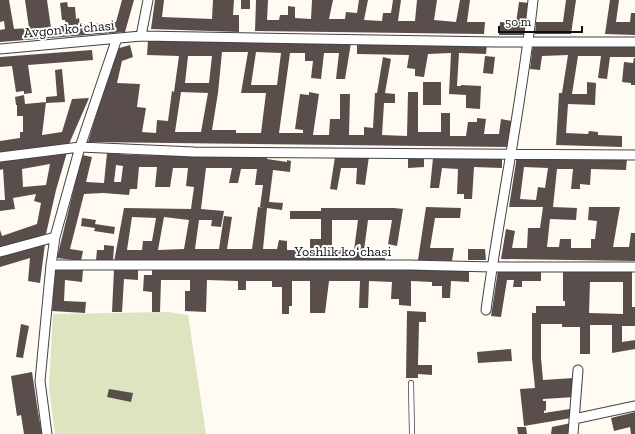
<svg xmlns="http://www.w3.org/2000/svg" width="635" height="434" font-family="'Zilla Slab',serif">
	<rect width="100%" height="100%" fill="#fffaf2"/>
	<path fill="#dee4c0" d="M168,312L188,315L206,434H55L49,387L53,314Z"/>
	<path fill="#594e4b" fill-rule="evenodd" d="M0,0H9L14,29L29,28L25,0H47L51,28L66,25L65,20H62L60,3L67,2L68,7H75L76,19L79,18L80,25L116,22L122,0H134L125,32L0,42V30L5,29L4,21L0,22Z
		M155,0H164L162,17L212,19L213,0H234L233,15H239V32L151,29Z
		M241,0H250V9H241Z
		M256,0H268L267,20H279L280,15H288V6L295,7V18L311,19L312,0H333L329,19H345L346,12L357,13L359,0H368L364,20L382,21L383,13H391L393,0H401L398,21H415L417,0H437L434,20L456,22L460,0H470L467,22H485L484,34L255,31Z
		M566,0H576L571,34H535L536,22H563Z
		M610,0H619L616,22H630L631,13H635V35L605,34Z
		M519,2L530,3L525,35H499L500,22L516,23Z
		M148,40L351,43L345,79H336L339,53H324L321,79L311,78L313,61H305V53H290L279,133H303V130L295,129L300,94L309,95V92L319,94L313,135H329L330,119H340V94H350L349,135H364V127L373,128L375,93H377L383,57L391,59L385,93L395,94V103H384L382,135L407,136L408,92H418V132H441V113H450V136H466L468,122H477V118L486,119L484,134H499L501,119L512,121L508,147L88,142L116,49L130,45L133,57L122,61L117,83L140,84L137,107L146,108L142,132L156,133L157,120L168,121L172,91L174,92L179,56L147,55ZM222,52H248L241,93H266L261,133H236V130H212L218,93ZM256,52L281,53L277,85H251ZM188,56H212L209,83H185ZM181,92L208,93L201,132H175Z
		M357,42L487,44L486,54L459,53L457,86H461V85L481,86L480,109L466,108V95L449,94L451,53L428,54L424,77L415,76V69L407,68L409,55L357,54Z
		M533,44L635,45V57H610L607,79L598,78L601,56H578L572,94H587V82L596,83L595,105L568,104L566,133L588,134L589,131L598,132V135L622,136V147L556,145L559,93H562L568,55L542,56L540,70L530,69Z
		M92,50L93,60L28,65L32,93L24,94V91L16,92L12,66L0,67V57Z
		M485,56L495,57L493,74L483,73Z
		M634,58H635V85H631V83L622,82L624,62L633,63Z
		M62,69L65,102L46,103V97L57,96L55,70Z
		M423,82H441V105H423Z
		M24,95L25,104L46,102L42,135L62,132L72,99L89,98L69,144L0,154V141L20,138V132H23V116H17V105H16L15,97Z
		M68,149L56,190L46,234L0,249V230L2,236L37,224L41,203L34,201L36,194L13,198L15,209L0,211V200H5L3,169L0,170V160ZM50,164L46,185L23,187L22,169Z
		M107,153L133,155L267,157V159L287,162V160L291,161L290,172L273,170L269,202L283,203L282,210L267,208L263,249H277L279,240L287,241V250H310V239H321V219H290V211H321V208H394L403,209L397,246L388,244L392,220H368L364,250H385V261L114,262L124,208L191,209L194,187L186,186L188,168H173L170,187H155L157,167H139L137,189H130L129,195L103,193L84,194L70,249L83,251L81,261L57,258L82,155L92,157L86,182L104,183ZM116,165L123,166L121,182H114ZM206,168H232L229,183H238L241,169H257L255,185H263L260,207L264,208L258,207L252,249H227L232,217L224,216L219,249H195L199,220H212L211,226L221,227L224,211L201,209ZM132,217L156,218L152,241H143L142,250H127ZM164,217L189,220L184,249L158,250ZM332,220H358L354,250H332Z
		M369,156L365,185L356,184L357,168H341L337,190L330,189L335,157Z
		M408,156H424V167L408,168Z
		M517,156L627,158L626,170L591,169L590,185L580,184V189H571L573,169H557L553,207L577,208L576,220L550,219L547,247H559L560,239H571V248H591V239H595L597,221L588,220L589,207H620L613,247H629L631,233H635V261L501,259L506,229L515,231L512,248H527L528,228H540L543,207H509ZM524,167L548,168L545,188L538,187L536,200L520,199Z
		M502,157V168L474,167L472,199H464V194H457L458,169L442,168L439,188H430L433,158Z
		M426,207L461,208L460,218H435L430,248H454L452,261L418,260Z
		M82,218L96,220L95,224L115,227L114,234L94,231L95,228L81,226Z
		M45,244L40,283L28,281L30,258L0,267V255Z
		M104,245L114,246L113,261L96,260L97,250H104Z
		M468,249H485L486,260H468Z
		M55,268L83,270L82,282L65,280L64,301L86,302L85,313L52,311Z
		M114,269L138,270V280L124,279L122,312H112Z
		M152,269L469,270V282L451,281L450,298H442V286H432V282L411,281V306L399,305V299H391L392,282L369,281L368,308H359L360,281H329L325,313H310V281H292V306H289V314H282V287H272V281H246V290H238V281L207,280L206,312L185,311V291H190V280H161L160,312H152V292L143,291L144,275H152Z
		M498,270L541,271V281H522V287H513L514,280H507L501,317L491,316Z
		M563,271H632V307H635V326H622V342L635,340V349L612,353V325H590V354H580V327H562V324H541V358L543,380L574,378L575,397L543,399V401H546V410L544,411V413L570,409L571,418L524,426L520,389L535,388L532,358V313H536V306H565V301H563ZM590,282H623V314L589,313Z
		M407,311L426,312V322H419L418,365H432V375L418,374V378H406Z
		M21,324L29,326L23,358L16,357Z
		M511,349L512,361L478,363L477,352Z
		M32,372L38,412L42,434H24L21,415L17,416L11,376Z
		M109,389L133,393L131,402L107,397Z
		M635,412V434H631L630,427L614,431L611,418Z
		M571,423L570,434H551L552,427Z
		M517,427H526L527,434H518Z"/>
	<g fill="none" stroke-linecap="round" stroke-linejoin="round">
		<g stroke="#424242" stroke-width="6">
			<path id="service" d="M411,383L412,434"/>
		</g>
		<g stroke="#424242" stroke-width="11">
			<path id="minor" d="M141,36L148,0
				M0,49L141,36L496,42H635
				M0,157L80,147L194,152L635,155
				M0,252L55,237
				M51,265H410L492,267H635
				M486,310C500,207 522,104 533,0
				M574,419L635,406
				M47,434L40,381L51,265L55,237L80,147L117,38
				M573,434L578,370"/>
		</g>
		<use href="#service" stroke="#fff" stroke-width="4.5"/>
		<use href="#minor" stroke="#fff" stroke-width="9"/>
	</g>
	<g text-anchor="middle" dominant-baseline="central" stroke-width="4" stroke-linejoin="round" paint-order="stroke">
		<g font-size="14" fill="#0f0f0f" stroke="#fff">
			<text transform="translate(69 29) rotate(-5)">Avgon koʻchasi</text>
			<text x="343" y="251">Yoshlik koʻchasi</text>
		</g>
	</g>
	<path d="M499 26v6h83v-6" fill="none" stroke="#0f0f0f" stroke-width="2"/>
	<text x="505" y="26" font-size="12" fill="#0f0f0f" stroke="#ffffff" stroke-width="3" paint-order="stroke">50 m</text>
</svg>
